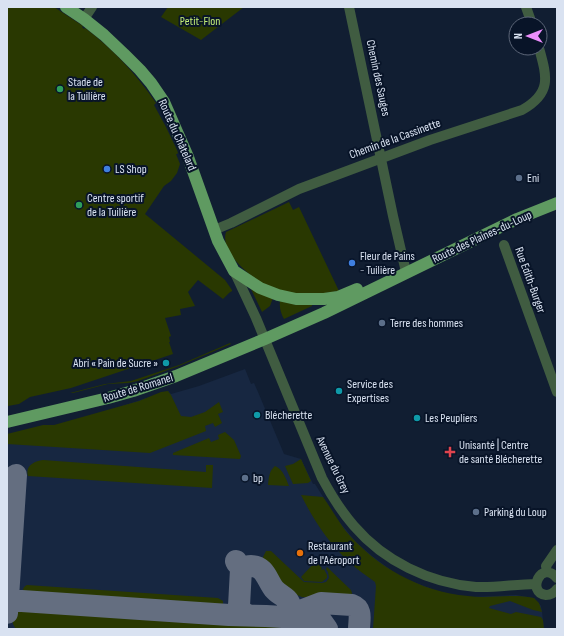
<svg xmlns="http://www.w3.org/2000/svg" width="564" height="636" font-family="'Sofia Sans Condensed',sans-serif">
	<rect width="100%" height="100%" fill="#111e32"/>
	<path fill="#172741" d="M245,369L251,384L254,383L258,392L284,454L301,459L313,484H315L337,519L356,542L372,556L395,573L406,579L437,591L459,596L470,597L516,595L534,598L541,606L542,612L544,629H7V437L58,427L168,391L171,394L199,386Z"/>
	<path fill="#293801" d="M7,7H54L83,26L82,27L84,29L85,28C113,49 136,74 156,103L154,105L166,127L177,150L178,153L177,154H176L180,164L177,173L171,181L164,186L145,214L225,280L232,290V291L229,293L223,299L198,280L188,292L195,306L180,309L181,315L165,318L171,336L169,337L170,342H169L173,354L71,388L30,397L19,404L8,406Z
		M168,7H244L201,40L161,17Z
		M289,202L293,210L299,207L339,291C326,293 309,296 296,294C290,294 275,289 269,287C253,279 219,253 226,232Z
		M251,289L273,298L270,306L262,312Z
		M280,301L297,305H312V306L284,319C281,314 279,307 280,301Z
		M230,343L231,344L179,366L138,381L128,383L108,384L73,393H70L105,384L131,381L179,365Z
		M168,391L171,395L181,416L191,417L205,412L219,402L223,412L218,414L222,423L215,427L213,423L205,426L206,431L150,453L7,444V434L43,425H54L139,401L161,392Z
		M225,432L234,440L241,456L240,459L173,455V453L209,438L211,442L219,439L218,435Z
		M301,459L311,481L308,483L293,484L285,466L293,464Z
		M43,460L206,472V465H213L212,488L28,476C25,466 34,461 43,460Z
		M275,466C283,469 286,479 289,486L268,485C269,477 269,471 275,466Z
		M301,495L323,497C331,508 337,519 345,530C375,566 420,592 468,596C490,599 512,593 534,598L539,603L542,612L533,610L510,601L490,606L489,608L511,614L516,612L541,617L543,620L544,629H373L376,586L375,582C366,575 356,569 348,561C328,542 313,519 301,495Z
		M266,551H271L304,582L322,583L326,582L329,578L328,572L326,569L327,567L351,590L352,593L351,600L302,597L279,588L264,561L263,557Z
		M316,561L321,565L320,566L322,568L321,570L324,569L327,575V578L322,582L304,581L301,577Z
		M27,585L218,598L223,601V606L221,609L218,610L28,597L24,594C22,590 23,587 27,585Z
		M26,606L311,625L315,626L319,629H16C8,619 13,607 26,606Z"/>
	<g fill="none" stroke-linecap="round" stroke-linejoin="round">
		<path stroke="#646e80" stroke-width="22" d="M236,561C237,565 241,565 241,569L239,606L242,612L248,615
			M241,572C244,568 246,566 251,566C265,566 267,580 274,589C279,595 288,597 290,605C291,609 290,613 287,616L283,617
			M7,600L229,615L266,616L315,619L322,622L327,629
			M7,613L16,475
			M290,615L321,603L352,605C363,609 359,620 359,629"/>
		<path stroke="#405c41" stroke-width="10" d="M349,7L393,216L406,272
			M526,7L532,24
			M84,19L92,7
			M214,230L231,223L299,189L430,140L522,110C552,93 547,77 539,48
			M504,245L557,392
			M234,271L256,318L322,478C331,495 341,511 354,526C384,561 429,583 476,587C496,588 516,584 536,584
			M547,572L546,566L557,550
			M557,578C541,559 526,593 546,595C551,595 554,593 557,589"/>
		<path stroke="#5f9a61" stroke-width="12" d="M66,7L84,19L104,35L124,54L140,70L151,83L164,102L188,157L218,241L234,271L260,288L278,295L296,299H324L338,297L357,289
			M7,422L108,398L133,391L176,376L265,339L324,313L517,219L557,203"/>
	</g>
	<g fill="#2e9e5b" stroke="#081428" stroke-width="1.5">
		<circle cx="60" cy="89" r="4"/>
		<circle cx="79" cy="205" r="4"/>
	</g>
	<g fill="#3f7fe0" stroke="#081428" stroke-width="1.5">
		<circle cx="107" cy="169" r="4"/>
		<circle cx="352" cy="263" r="4"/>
	</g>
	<g fill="#5c6f8a" stroke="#081428" stroke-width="1.5">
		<circle cx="519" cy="178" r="4"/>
		<circle cx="382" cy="323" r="4"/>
		<circle cx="245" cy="478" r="4"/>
		<circle cx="476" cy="512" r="4"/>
	</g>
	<g fill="#0f9aa8" stroke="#081428" stroke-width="1.5">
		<circle cx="166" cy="363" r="4"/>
		<circle cx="339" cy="391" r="4"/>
		<circle cx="257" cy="415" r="4"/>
		<circle cx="417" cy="418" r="4"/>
	</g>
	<path fill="#e0444e" stroke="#081428" stroke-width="1.5" d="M448 446h4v4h4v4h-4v4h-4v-4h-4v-4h4z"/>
	<circle fill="#e8710a" stroke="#081428" stroke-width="1.5" cx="300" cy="553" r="4"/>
	<g text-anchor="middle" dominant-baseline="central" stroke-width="4" stroke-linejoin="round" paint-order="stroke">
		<g font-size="12" fill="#c4ee77" stroke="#081428">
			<text x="200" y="21">Petit-Flon</text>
		</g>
		<g font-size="12" fill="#d9e2f1" stroke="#081428">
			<text transform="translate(378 78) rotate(78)">Chemin des Sauges</text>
			<text transform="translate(177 135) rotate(66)">Route du Châtelard</text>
			<text transform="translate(395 139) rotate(-20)">Chemin de la Cassinette</text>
			<text transform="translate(482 237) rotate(-25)">Route des Plaines-du-Loup</text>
			<text transform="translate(530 280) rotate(70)">Rue Edith-Burger</text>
			<text transform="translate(138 388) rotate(-17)">Route de Romanel</text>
			<text transform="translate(333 465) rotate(64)">Avenue du Grey</text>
		</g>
		<g font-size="12" fill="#d9e2f1" stroke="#081428" text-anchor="start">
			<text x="68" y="82">Stade de<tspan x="68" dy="14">la Tuilière</tspan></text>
			<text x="115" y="169">LS Shop</text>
			<text x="527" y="178">Eni</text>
			<text x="87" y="198">Centre sportif<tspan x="87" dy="14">de la Tuilière</tspan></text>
			<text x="360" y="256">Fleur de Pains<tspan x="360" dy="14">- Tuilière</tspan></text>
			<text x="390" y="323">Terre des hommes</text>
			<text x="158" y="363" text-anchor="end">Abri « Pain de Sucre »</text>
			<text x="347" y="384">Service des<tspan x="347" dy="14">Expertises</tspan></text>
			<text x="265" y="415">Blécherette</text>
			<text x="425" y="418">Les Peupliers</text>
			<text x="459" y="445">Unisanté | Centre<tspan x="459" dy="14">de santé Blécherette</tspan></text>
			<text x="253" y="478">bp</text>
			<text x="484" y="512">Parking du Loup</text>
			<text x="308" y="546">Restaurant<tspan x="308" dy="14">de l'Aéroport</tspan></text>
		</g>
	</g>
	<rect width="564" height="636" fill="none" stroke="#d9e2f1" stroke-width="16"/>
	<g transform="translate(528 36) rotate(270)"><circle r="19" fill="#081428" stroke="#5c6678"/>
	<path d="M0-3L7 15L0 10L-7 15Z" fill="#eb8dfc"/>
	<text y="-6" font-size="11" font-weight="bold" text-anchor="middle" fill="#d9e2f1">N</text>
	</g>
</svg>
